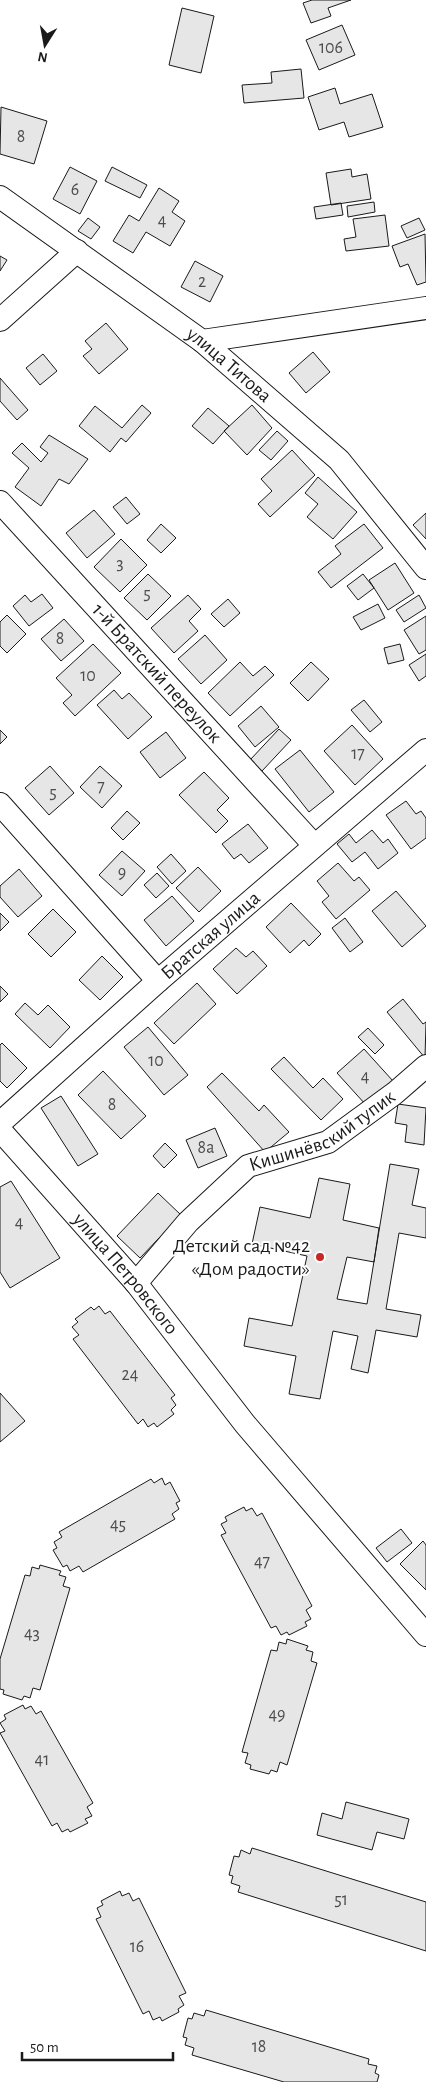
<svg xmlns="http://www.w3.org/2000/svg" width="426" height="2082" font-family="'Alegreya Sans',sans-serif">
	<rect width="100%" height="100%" fill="#fff"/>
	<path fill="#e6e6e6" stroke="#1a1a1a" d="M312,0H351L328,8L331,16L311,23L303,3Z
		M182,8L214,16L201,73L169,65Z
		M342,25L355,55L319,70L306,40Z
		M301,69L304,98L244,103L242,85L272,83L271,72Z
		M335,88L340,104L372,94L383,127L349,137L344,122L319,130L308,97Z
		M1,107L47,121L34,164L0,154Z
		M70,167L97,181L80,214L53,199Z
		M112,167L147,185L140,198L105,181Z
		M351,169L352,177L367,174L371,199L331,205L326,173Z
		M159,188L179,201L172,212L185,221L170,246L146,232L133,253L113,241L129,215L139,221Z
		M374,202L375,212L348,217L347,206Z
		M341,203L343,215L316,219L314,207Z
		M385,215L389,246L346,251L344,239L356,237L353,219Z
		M88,218L100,227L91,239L78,231Z
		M419,218L425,230L407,238L401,226Z
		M425,234L426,282L417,285L408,264L400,267L392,246Z
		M0,256L7,260L0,271Z
		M195,261L223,276L210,302L181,287Z
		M106,323L128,349L99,374L83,356L92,349L85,341Z
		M313,352L330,372L306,393L289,373Z
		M43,354L57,371L40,385L26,368Z
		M0,378L28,410L17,420L0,401Z
		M142,405L151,413L126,442L121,438L110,452L79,426L95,406L122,428Z
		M252,405L272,428L247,455L224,431Z
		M208,408L229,426L213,444L192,426Z
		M277,431L288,441L271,460L259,450Z
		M49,435L88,459L69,484L59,479L41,506L15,487L29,468L12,453L22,443L41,462L48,453L40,447Z
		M292,450L315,475L270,517L258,504L272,491L261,479Z
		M318,477L357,512L333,539L307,517L318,504L305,493Z
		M126,497L140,514L127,524L113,507Z
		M94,510L115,534L87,558L66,533Z
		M426,513V539L413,525Z
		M161,524L176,538L161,553L147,540Z
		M364,524L383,548L331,588L318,572L341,554L335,546Z
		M121,539L147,565L120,592L94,567Z
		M395,563L414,593L388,610L369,580Z
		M148,574L171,596L147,620L124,598Z
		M363,574L374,588L358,600L347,586Z
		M42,594L53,608L29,626L13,606L25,595L31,602Z
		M188,595L201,609L189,621L198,631L174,653L151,628Z
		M419,595L426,608L404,622L396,610Z
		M228,599L240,613L224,627L211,614Z
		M378,604L385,618L361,630L353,617Z
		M7,615L26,634L7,653L0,646V622Z
		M426,616V650L419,654L404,630Z
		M64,619L84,641L61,661L41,639Z
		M205,635L227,660L201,684L178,659Z
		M93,644L121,673L75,716L63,703L72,695L56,678Z
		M400,644L404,660L388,664L384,648Z
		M426,654V676L419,681L409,665Z
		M240,662L253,676L265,666L274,675L230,716L208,693Z
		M311,662L329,679L308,701L290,683Z
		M114,690L122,699L129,693L152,717L128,739L97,705Z
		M364,700L382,722L370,732L351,710Z
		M261,706L279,727L255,747L238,726Z
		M352,725L383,759L355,785L324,751Z
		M279,729L291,740L262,771L250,760Z
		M0,730L7,737L0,744Z
		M166,732L186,758L160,778L140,752Z
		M300,750L334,792L309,812L275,769Z
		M50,766L74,793L49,815L25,788Z
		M100,766L122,786L102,808L80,787Z
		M204,772L229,798L217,810L228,821L216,833L179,795Z
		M406,801L416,814L421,811L426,818V838L411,849L386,815Z
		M127,811L140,823L123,840L111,828Z
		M248,824L268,848L249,863L241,854L234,859L222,844Z
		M372,830L383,843L388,839L398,853L378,869L365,852L352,862L337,844L349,834L356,843Z
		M122,851L145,871L122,896L99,875Z
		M171,854L186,871L172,884L157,867Z
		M338,863L354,881L359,877L370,890L336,919L322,902L329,896L317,881Z
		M198,867L221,891L199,912L176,888Z
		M19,869L42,896L18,917L0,897V886Z
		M157,873L169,886L156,898L144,885Z
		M396,891L426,926L402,947L372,911Z
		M172,896L194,921L166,946L144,920Z
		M291,903L321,934L309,946L304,940L290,953L266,927Z
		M53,909L76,932L51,957L28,934Z
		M0,913L9,922L0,931Z
		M345,918L363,942L350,952L332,928Z
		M236,948L246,957L253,951L267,966L237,994L213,969Z
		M102,956L123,977L100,1000L79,980Z
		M197,983L216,1004L174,1044L154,1023Z
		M0,986L8,994L0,1002Z
		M403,999L423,1024L426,1022L425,1058L387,1012Z
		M25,1003L38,1015L48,1005L70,1027L50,1048L15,1014Z
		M148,1027L188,1075L164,1095L124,1047Z
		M368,1028L384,1045L375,1054L358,1037Z
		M2,1043L27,1068L7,1088L0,1081V1045Z
		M364,1049L393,1081L366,1105L337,1073Z
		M284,1057L313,1088L323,1078L343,1099L321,1120L271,1069Z
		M103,1071L146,1116L121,1139L78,1095Z
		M222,1073L259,1111L264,1105L289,1132L265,1152L207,1087Z
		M61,1096L98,1154L78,1166L41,1108Z
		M398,1104L426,1108L424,1145L405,1142L407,1125L395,1123Z
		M215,1128L227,1156L198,1168L186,1140Z
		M165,1143L177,1155L164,1168L153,1156Z
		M390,1164L419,1169L412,1205L426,1208V1238L399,1233L386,1309L421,1315L417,1337L376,1330L368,1373L351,1369L358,1336L333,1331L320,1399L289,1394L296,1356L244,1346L249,1318L292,1326L307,1256L252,1244L260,1207L310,1218L319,1178L350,1184L343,1220L379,1228L374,1262L347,1257L337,1299L367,1304Z
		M11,1181L60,1258L10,1288L0,1272V1187Z
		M158,1193L181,1215L140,1258L117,1236Z
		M99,1306L105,1314L110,1311L175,1395L171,1398L176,1405L171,1410L174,1414L157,1427L154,1423L148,1427L143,1419L138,1424L73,1339L79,1335L72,1327L78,1322L75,1319L91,1307L94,1310Z
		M0,1393L25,1421L0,1442Z
		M162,1478L165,1485L170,1482L180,1501L176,1503L179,1509L172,1514L175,1519L83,1572L79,1566L70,1571L67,1565L63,1567L53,1550L57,1548L54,1542L62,1537L59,1532L151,1479L154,1483Z
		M244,1507L246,1511L252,1508L257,1516L262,1513L312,1606L306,1610L311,1619L305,1622L307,1626L289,1635L287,1632L281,1635L276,1626L271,1628L221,1535L226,1533L221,1524L227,1521L225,1517Z
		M401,1529L412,1543L387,1562L376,1548Z
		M423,1541L426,1545V1590L400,1564Z
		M40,1565L61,1571L59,1575L66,1577L63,1586L70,1588L40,1690L33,1688L30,1698L24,1696L22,1700L3,1694L4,1690L0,1689V1659L25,1575L30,1576L32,1567L39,1569Z
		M287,1639L308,1646L306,1650L313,1652L311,1661L317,1663L287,1765L280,1762L277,1772L271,1770L269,1774L250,1769L251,1765L245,1763L248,1753L242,1752L271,1650L277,1651L279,1642L286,1644Z
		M23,1705L25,1709L31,1706L36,1714L41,1711L93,1803L87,1807L92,1816L85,1819L88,1823L70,1832L68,1829L62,1832L57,1823L52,1826L0,1733L5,1731L0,1723L6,1719L4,1715Z
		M346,1802L409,1819L404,1839L377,1832L372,1850L317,1835L322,1813L342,1819Z
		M252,1848L426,1902V1951L238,1892L240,1886L231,1883L233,1876L229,1875L234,1856L239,1857L241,1850L250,1854Z
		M120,1891L122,1896L129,1893L133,1901L139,1898L186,1993L179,1996L184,2005L178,2009L179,2012L162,2021L160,2017L153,2020L149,2011L143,2014L96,1919L101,1917L97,1908L103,1905L101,1901Z
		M206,2010L369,2059L368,2064L377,2066L375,2073L379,2075L377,2082H284L192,2055L194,2048L185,2045L187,2038L183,2037L188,2018L192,2019L194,2013L204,2016Z"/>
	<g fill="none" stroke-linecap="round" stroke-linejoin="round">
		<g stroke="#1a1a1a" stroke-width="24">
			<g id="minor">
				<path id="s1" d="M0,197L202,341L339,460L426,568"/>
				<path d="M0,320L77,251"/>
				<path d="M202,341L426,308"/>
				<path id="s2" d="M0,502L314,845"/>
				<path d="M0,804L158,981"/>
				<path id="s3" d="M0,1123L158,981L426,750"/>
				<path id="s4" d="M0,1130L136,1283L245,1424L426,1635"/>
				<path id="s5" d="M136,1283L188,1222L248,1166L328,1142L395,1093L426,1066"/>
			</g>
		</g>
		<use href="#minor" stroke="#fff" stroke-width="22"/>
	</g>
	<circle fill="#c62828" stroke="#fff" stroke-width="2" cx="320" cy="1257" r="5"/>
	<g text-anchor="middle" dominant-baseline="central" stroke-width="4" stroke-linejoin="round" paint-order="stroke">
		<g font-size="18" fill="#4d4d4d">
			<text x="331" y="48">106</text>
			<text x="21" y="137">8</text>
			<text x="75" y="190">6</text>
			<text x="162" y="221">4</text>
			<text x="202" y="282">2</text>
			<text x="120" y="564">3</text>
			<text x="147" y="594">5</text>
			<text x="60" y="639">8</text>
			<text x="88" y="676">10</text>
			<text x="358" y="754">17</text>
			<text x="101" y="787">7</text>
			<text x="53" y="793">5</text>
			<text x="122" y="873">9</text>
			<text x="156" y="1061">10</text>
			<text x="365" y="1077">4</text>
			<text x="112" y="1105">8</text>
			<text x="206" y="1148">8а</text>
			<text x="19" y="1223">4</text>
			<text x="130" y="1375">24</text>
			<text x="118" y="1525">45</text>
			<text x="262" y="1562">47</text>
			<text x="32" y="1634">43</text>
			<text x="277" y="1715">49</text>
			<text x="42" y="1760">41</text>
			<text x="341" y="1900">51</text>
			<text x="137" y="1947">16</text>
			<text x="259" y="2047">18</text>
		</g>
		<g font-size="20" fill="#1a1a1a" stroke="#fff">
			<text stroke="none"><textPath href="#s1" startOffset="284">улица Титова</textPath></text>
			<text stroke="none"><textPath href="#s2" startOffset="232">1-й Братский переулок</textPath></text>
			<text stroke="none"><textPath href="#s3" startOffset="282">Братская улица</textPath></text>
			<text stroke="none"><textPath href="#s5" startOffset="245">Кишинёвский тупик</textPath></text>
			<text stroke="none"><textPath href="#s4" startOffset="191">улица Петровского</textPath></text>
		</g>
		<g font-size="20" fill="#1a1a1a" stroke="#fff" text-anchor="end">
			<text x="310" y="1246">Детский сад №42<tspan x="310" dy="23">«Дом радости»</tspan></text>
		</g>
	</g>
	<g transform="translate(45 45) rotate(191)" stroke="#ffffff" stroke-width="4" paint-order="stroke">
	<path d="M0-4L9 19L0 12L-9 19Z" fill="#1a1a1a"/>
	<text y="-8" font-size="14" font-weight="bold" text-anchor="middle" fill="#1a1a1a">N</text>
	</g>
	<path d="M22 2052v8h151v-8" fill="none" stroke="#1a1a1a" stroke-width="2.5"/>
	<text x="30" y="2052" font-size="15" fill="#1a1a1a" stroke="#ffffff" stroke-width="4" paint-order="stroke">50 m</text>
</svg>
